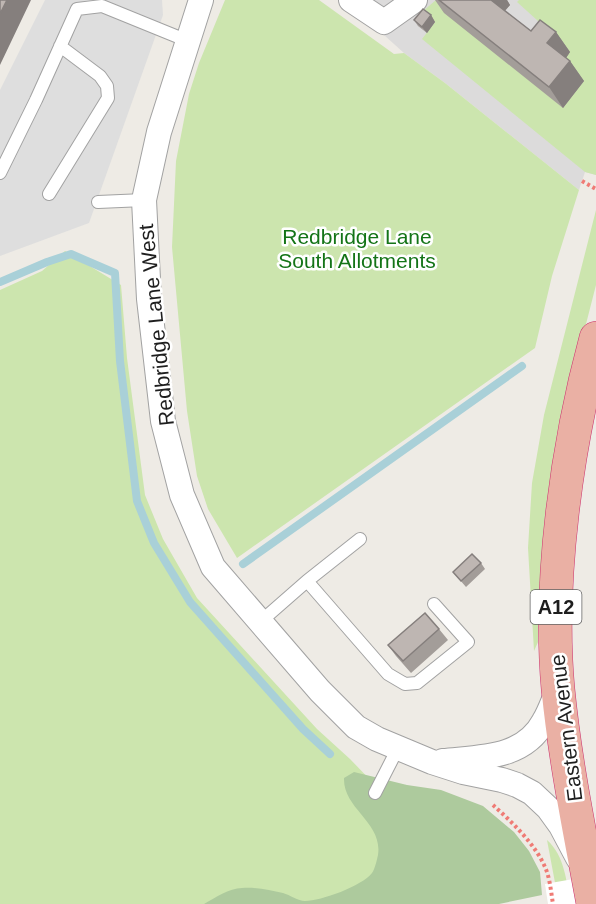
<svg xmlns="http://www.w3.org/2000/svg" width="596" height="904" font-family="Helvetica,sans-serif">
	<rect width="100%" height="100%" fill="#eeebe5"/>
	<path fill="#dcdbdb" d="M345,0H596V175L585,172L579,190L445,83L404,53Z"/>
	<path fill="#cce5ae" d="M225,0H319L394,54L404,53L445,83L579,190L552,276L535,348L237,558L208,509L197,476L187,411L172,247L176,161L189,94L199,63Z
		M436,0L562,64L558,39L517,2L519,0H596V175L585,172L422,39L435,22L423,11Z
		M596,210V285L564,410L539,597L538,642L534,651L528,548L532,483L544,415Z
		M65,251L121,285L127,358L145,495L163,539L197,598L317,729L350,759L435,847L447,904H0V290L42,271Z
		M547,840C565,856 566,881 571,904H559Z"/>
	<path fill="#adca9d" d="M354,772L407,785L441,790L483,806L514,832L529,851L540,872L542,895L499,904H204C215,898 229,888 242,888C256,887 270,890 283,893C290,895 298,901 305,901C321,901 362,886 372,873C375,869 377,859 378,855C383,822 343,809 344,778Z"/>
	<path fill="#dedede" d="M45,0H162L163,15L89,223L0,256V90Z"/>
	<path fill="#fff" d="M596,875V904H548L545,884Z"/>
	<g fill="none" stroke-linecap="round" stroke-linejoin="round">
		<path stroke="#a9d0d8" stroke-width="8" d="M0,282L47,262L71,254L115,273L120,361L137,501L154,543L190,602L303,729L330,754
			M243,564L522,366"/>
		<g stroke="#a2a2a2" stroke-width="14">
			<path id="service" d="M0,173L36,100L77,9L102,6L188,41
				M49,194L108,98L107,86L100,76L60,46
				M98,202L144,200
				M307,581L360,539
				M259,623L307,581L388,674L405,684L417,683L468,642L434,604
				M375,793L398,748"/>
		</g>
		<g stroke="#a2a2a2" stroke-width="26">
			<path id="minor" d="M201,0L159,132L144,200L149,299L163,421L182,495L213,567L320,691L356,727L377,739L432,762L463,772L502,780L517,785L532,793L548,808L561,826L578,858
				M351,0L384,22L415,0
				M443,761C480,757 524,759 544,721C550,711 553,701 558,690"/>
		</g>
		<g stroke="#cc326f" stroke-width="34">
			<path id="trunk" d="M593,904C580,833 565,761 558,689C548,580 567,444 596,338"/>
		</g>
		<path stroke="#ef7b75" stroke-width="4" stroke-dasharray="3 3" stroke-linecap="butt" d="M582,181L596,189
			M493,805C512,822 535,844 545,867C550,878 551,892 553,904"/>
		<use href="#service" stroke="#fff" stroke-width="12"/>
		<use href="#minor" stroke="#fff" stroke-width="24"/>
		<use href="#trunk" stroke="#eab0a4" stroke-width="33"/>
	</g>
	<path fill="#a39d99" d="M435,0H507L510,5L505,11L531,31L556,32L570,52L566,58L570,61L584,81L563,108L444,13Z
		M431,15L435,22L427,33L418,26L414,20Z
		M481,563L485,569L466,587L453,572Z
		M439,629L448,640L411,673L396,656L388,645Z"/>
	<path fill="#857f7d" d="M7,0H31L0,65V14Z
		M489,0H507L510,5L500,16Z
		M431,15L435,22L427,33L422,27Z
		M556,32L570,52L562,64L547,43Z
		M570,61L584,81L563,108L549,87Z"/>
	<path fill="#beb6b2" stroke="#857f7d" stroke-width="1.5" d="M0,0H7L0,14Z
		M439,0H491L531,31L540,20L556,32L547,43L570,61L549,87Z
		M423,9L431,15L422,27L414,20Z
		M472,554L481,563L461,581L453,572Z
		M425,613L439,629L403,661L388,645Z"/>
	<g text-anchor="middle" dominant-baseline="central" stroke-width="5" stroke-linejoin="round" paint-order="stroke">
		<rect fill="#fff" stroke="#626262" stroke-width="1.5" x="530.5" y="590" width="51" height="34" rx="4.5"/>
		<g font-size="20" font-weight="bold" fill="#1e1e1e">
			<text x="556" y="607">A12</text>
		</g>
		<g font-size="21" fill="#147417" stroke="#fff">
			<text x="357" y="236">Redbridge Lane<tspan x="357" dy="24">South Allotments</tspan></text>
		</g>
		<g font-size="21" fill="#1e1e1e" stroke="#fff">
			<text transform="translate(156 325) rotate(-96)">Redbridge Lane West</text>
			<text transform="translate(566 728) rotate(-97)">Eastern Avenue</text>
		</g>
	</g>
</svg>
